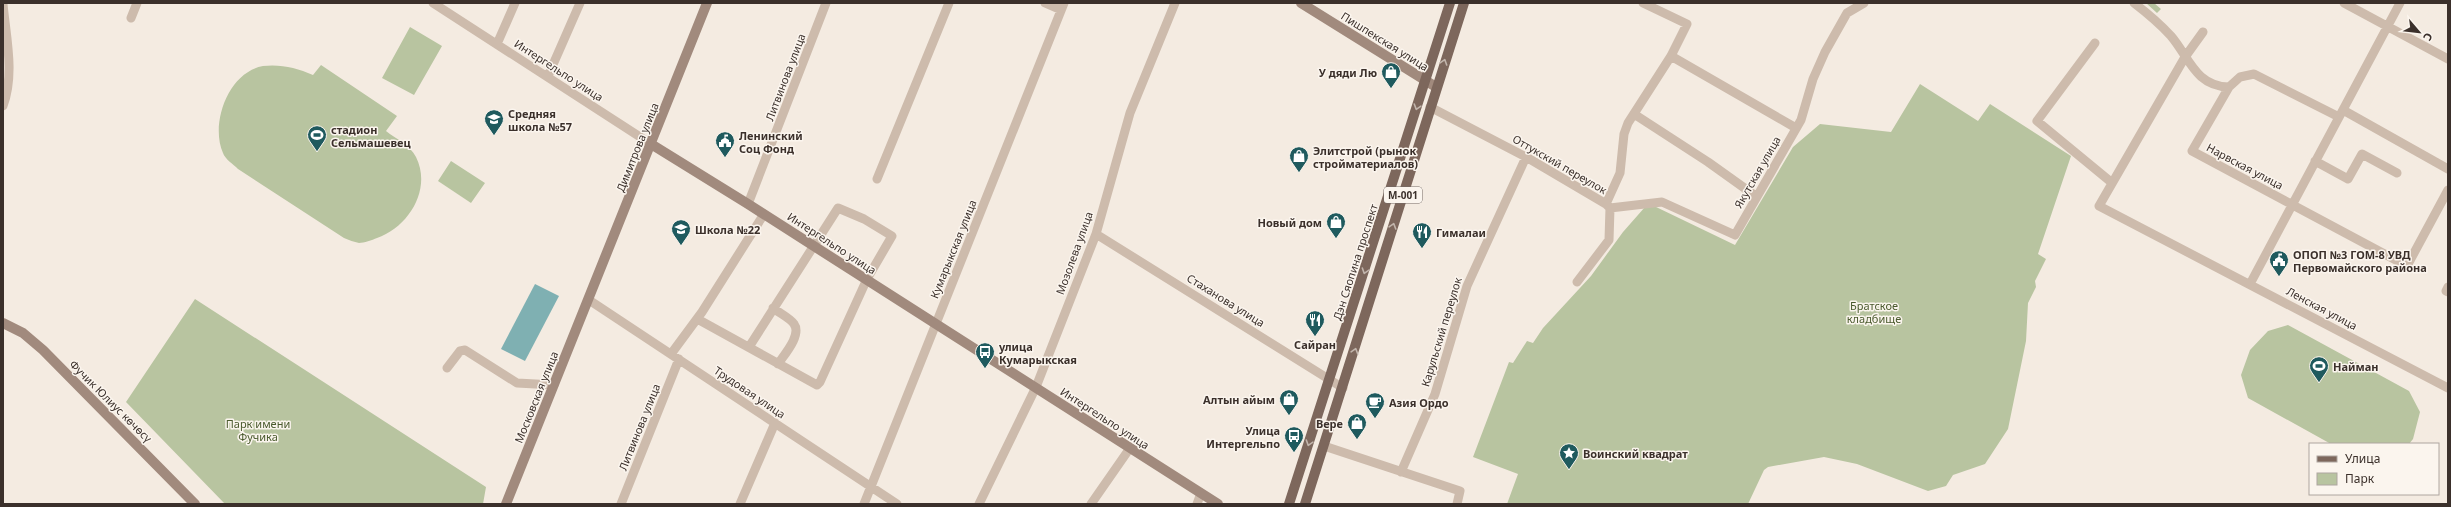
<svg xmlns="http://www.w3.org/2000/svg" width="2451" height="507" font-family="'Noto Sans',sans-serif">
	<rect width="100%" height="100%" fill="#f4ebe1"/>
	<path fill="#b8c4a0" d="M2146,3H2154L2161,9L2157,13Z
		M410,27L442,46L414,95L382,78Z
		M321,65L397,116L386,131C396,139 410,145 416,157C432,189 409,227 377,238C372,240 364,243 359,243C354,242 349,240 344,238L238,169C233,164 225,159 223,153C210,124 228,72 263,66C281,64 297,68 313,75Z
		M1920,84L1978,121L1990,104L2071,156L2038,254L2046,259L2035,281L2036,287L2028,303L2026,341L2008,429L1985,464L1953,475L1946,486L1928,491L1857,464L1824,457L1768,467L1764,470L1748,504H1507L1518,474L1473,457L1509,362L1513,363L1527,341L1533,343L1543,328L1591,276L1623,232L1645,207L1654,206L1735,245L1793,147L1820,124L1891,132Z
		M451,161L485,183L471,203L438,181Z
		M195,299L486,487L483,504H225L126,402Z
		M2288,325L2409,391L2420,412L2413,439L2409,444H2331L2248,398L2241,375L2250,350L2268,331Z"/>
	<path fill="#7fb0b2" d="M535,284L559,296L525,361L501,349Z"/>
	<g fill="none" stroke-linecap="round" stroke-linejoin="round">
		<path stroke="#cdbbac" stroke-width="9" d="M433,3L651,144
			M1045,3L1061,10
			M2134,3C2147,13 2160,24 2171,36C2189,57 2195,86 2229,87
			M2344,3L2448,59
			M3,4C6,37 15,74 3,106
			M131,18L137,3
			M2203,32L2185,57L2099,206L2448,388
			M2095,43L2037,121L2111,182
			M497,44L515,3
			M1671,56L1796,128
			M548,76L580,3
			M1430,107L1526,157L1606,204L1620,173L1624,134L1628,123L1671,56L1687,24L1643,3
			M2343,110L2448,169
			M1634,114L1708,162L1757,197
			M2339,117L2254,74L2240,77L2229,87L2192,151L2407,266L2448,190
			M2315,161L2348,179L2362,154L2397,173
			M877,179L949,3
			M748,204L826,3
			M1606,204L1610,208L1662,202L1735,235L1801,120L1813,79L1825,52L1847,13L1864,3
			M1096,234L1343,388
			M1577,282L1609,240L1610,208
			M2250,284L2400,3
			M2448,287L2446,291L2448,292
			M589,300L897,504
			M773,308C779,313 790,318 794,324C802,335 784,355 778,364
			M701,321L817,385L820,382L867,279L892,236L864,219L838,208L749,347
			M671,354L702,312L764,214
			M447,368L460,351L465,350L517,383L554,385
			M1324,446L1460,491L1457,504
			M1401,472L1435,394L1467,286L1526,157
			M621,504L679,359
			M740,504L775,423
			M864,504L1064,3
			M979,504L1036,387L1096,234L1130,113L1175,3
			M1091,504L1130,448
			M1197,504L1201,493"/>
		<path stroke="#a18a7d" stroke-width="10" d="M1301,3L1436,87
			M651,144L748,204L1218,504
			M3,323L23,333L43,350L195,504
			M506,504L707,3"/>
		<path stroke="#7d675c" stroke-width="10" d="M1289,504L1450,3
			M1305,504L1464,3"/>
	</g>
	<defs><path id="oneway-chevron" d="M-2-3.5L2.5 0L-2 3.5" fill="none" stroke-width="1.6" stroke-linecap="round" stroke-linejoin="round"/></defs>
	<g stroke="#c2b5ac">
		<use href="#oneway-chevron" transform="translate(1444 62) rotate(-72)"/>
		<use href="#oneway-chevron" transform="translate(1417 107) rotate(107)"/>
		<use href="#oneway-chevron" transform="translate(1393 226) rotate(-73)"/>
		<use href="#oneway-chevron" transform="translate(1365 271) rotate(108)"/>
		<use href="#oneway-chevron" transform="translate(1355 351) rotate(-73)"/>
		<use href="#oneway-chevron" transform="translate(1309 443) rotate(108)"/>
	</g>
	<defs>
		<g id="shop-pin" transform="scale(1)"><path d="M0 17L-7.5 6A9.5 9.5 0 1 1 7.5 6Z" fill="#1f5a5e" stroke="#fbf5ee"/><path d="M-5-2.5h2.3a2.7 3.5 0 0 1 5.4 0H5L5.5 6h-11ZM-1.5-2.5h3a1.5 2.3 0 0 0-3 0Z" fill="#fff"/></g>
		<g id="school-pin" transform="scale(1)"><path d="M0 17L-7.5 6A9.5 9.5 0 1 1 7.5 6Z" fill="#1f5a5e" stroke="#fbf5ee"/><path d="M0-5L7-2L0 1L-7-2ZM-4 1L0 2.5L4 1V4Q0 6-4 4Z" fill="#fff"/></g>
		<g id="stadium-pin" transform="scale(1)"><path d="M0 17L-7.5 6A9.5 9.5 0 1 1 7.5 6Z" fill="#1f5a5e" stroke="#fbf5ee"/><path d="M0-5a6.5 5 0 1 0 0 10a6.5 5 0 1 0 0-10ZM-3.5-1.8h7v3.6h-7Z" fill="#fff"/></g>
		<g id="civic-pin" transform="scale(1)"><path d="M0 17L-7.5 6A9.5 9.5 0 1 1 7.5 6Z" fill="#1f5a5e" stroke="#fbf5ee"/><path d="M-.6-6.5H3V-4.5H.6V-3L4-1V1h2V6H-6V1h2V-1L-.6-3ZM-1.2 2.5V6h2.4V2.5Z" fill="#fff"/></g>
		<g id="restaurant-pin" transform="scale(1)"><path d="M0 17L-7.5 6A9.5 9.5 0 1 1 7.5 6Z" fill="#1f5a5e" stroke="#fbf5ee"/><path d="M-5-6h1v4h1v-4h1v4h1v-4h1v5L-1.5 .5V6h-2V.5L-5-1ZM5-6V6H3V1.5H1.5Q1.5-4 5-6Z" fill="#fff"/></g>
		<g id="bus-pin" transform="scale(1)"><path d="M0 17L-7.5 6A9.5 9.5 0 1 1 7.5 6Z" fill="#1f5a5e" stroke="#fbf5ee"/><path d="M-5-6H5V4H4V6H2V4H-2V6H-4V4H-5ZM-3.5-4V0h7V-4ZM-3.5 1.2v1.5H-2V1.2ZM2 1.2v1.5H3.5V1.2Z" fill="#fff"/></g>
		<g id="cafe-pin" transform="scale(1)"><path d="M0 17L-7.5 6A9.5 9.5 0 1 1 7.5 6Z" fill="#1f5a5e" stroke="#fbf5ee"/><path d="M-5.5-4.5H6V0H3Q3 3.5 0 3.5H-2.5Q-5.5 3.5-5.5 0ZM3-3.2v2h1.7v-2ZM-6 4.5H4V6H-6Z" fill="#fff"/></g>
		<g id="sight-pin" transform="scale(1)"><path d="M0 17L-7.5 6A9.5 9.5 0 1 1 7.5 6Z" fill="#1f5a5e" stroke="#fbf5ee"/><path d="M0-6L1.8-2.2L6-1.7L2.9 1.2L3.7 5.4L0 3.3L-3.7 5.4L-2.9 1.2L-6-1.7L-1.8-2.2Z" fill="#fff"/></g>
	</defs>
	<g fill-rule="evenodd">
		<use href="#shop-pin" x="1391" y="72"/>
		<use href="#school-pin" x="494" y="119"/>
		<use href="#stadium-pin" x="317" y="135"/>
		<use href="#civic-pin" x="725" y="141"/>
		<use href="#shop-pin" x="1299" y="156"/>
		<use href="#shop-pin" x="1336" y="222"/>
		<use href="#school-pin" x="681" y="229"/>
		<use href="#restaurant-pin" x="1422" y="232"/>
		<use href="#civic-pin" x="2279" y="260"/>
		<use href="#restaurant-pin" x="1315" y="320"/>
		<use href="#bus-pin" x="985" y="352"/>
		<use href="#stadium-pin" x="2319" y="366"/>
		<use href="#shop-pin" x="1289" y="399"/>
		<use href="#cafe-pin" x="1375" y="402"/>
		<use href="#shop-pin" x="1357" y="423"/>
		<use href="#bus-pin" x="1294" y="436"/>
		<use href="#sight-pin" x="1569" y="453"/>
	</g>
	<g text-anchor="middle" dominant-baseline="central" stroke-width="3" stroke-linejoin="round" paint-order="stroke">
		<rect fill="#fbf5ee" stroke="#756b66" stroke-width="1" x="1384" y="187" width="38" height="16" rx="3"/>
		<g font-size="10" font-weight="bold" fill="#3b302b">
			<text x="1403" y="195">M-001</text>
		</g>
		<g font-size="11" fill="#3b302b" stroke="#fbf5ee">
			<text transform="translate(1385 41) rotate(32)">Пишпекская улица</text>
			<text transform="translate(559 70) rotate(33)">Интергельпо улица</text>
			<text transform="translate(785 77) rotate(-69)">Литвинова улица</text>
			<text transform="translate(637 147) rotate(-68)">Димитрова улица</text>
			<text transform="translate(1560 164) rotate(30)">Оттукский переулок</text>
			<text transform="translate(2245 166) rotate(28)">Нарвская улица</text>
			<text transform="translate(1757 172) rotate(-60)">Якутская улица</text>
			<text transform="translate(832 243) rotate(33)">Интергельпо улица</text>
			<text transform="translate(953 249) rotate(-68)">Кумарыкская улица</text>
			<text transform="translate(1074 253) rotate(-70)">Мозолева улица</text>
			<text transform="translate(1355 262) rotate(-72)">Дэн Сяопина проспект</text>
			<text transform="translate(1226 300) rotate(32)">Стаханова улица</text>
			<text transform="translate(2322 308) rotate(28)">Ленская улица</text>
			<text transform="translate(1441 332) rotate(-73)">Карульский переулок</text>
			<text transform="translate(750 392) rotate(34)">Трудовая улица</text>
			<text transform="translate(536 397) rotate(-68)">Московская улица</text>
			<text transform="translate(111 401) rotate(45)">Фучик Юлиус көчөсү</text>
			<text transform="translate(1105 418) rotate(33)">Интергельпо улица</text>
			<text transform="translate(639 427) rotate(-68)">Литвинова улица</text>
		</g>
		<g font-size="11" font-weight="bold" fill="#3b302b" stroke="#fbf5ee" text-anchor="start">
			<text x="1377" y="72" text-anchor="end">У дяди Лю</text>
			<text x="508" y="113">Средняя<tspan x="508" dy="13">школа №57</tspan></text>
			<text x="331" y="129">стадион<tspan x="331" dy="13">Сельмашевец</tspan></text>
			<text x="739" y="135">Ленинский<tspan x="739" dy="13">Соц Фонд</tspan></text>
			<text x="1313" y="150">Элитстрой (рынок<tspan x="1313" dy="13">стройматериалов)</tspan></text>
			<text x="1322" y="222" text-anchor="end">Новый дом</text>
			<text x="695" y="229">Школа №22</text>
			<text x="1436" y="232">Гималаи</text>
			<text x="2293" y="254">ОПОП №3 ГОМ-8 УВД<tspan x="2293" dy="13">Первомайского района</tspan></text>
			<text x="1315" y="344" text-anchor="middle">Сайран</text>
			<text x="999" y="346">улица<tspan x="999" dy="13">Кумарыкская</tspan></text>
			<text x="2333" y="366">Найман</text>
			<text x="1275" y="399" text-anchor="end">Алтын айым</text>
			<text x="1389" y="402">Азия Ордо</text>
			<text x="1343" y="423" text-anchor="end">Вере</text>
			<text x="1280" y="430" text-anchor="end">Улица<tspan x="1280" dy="13">Интергельпо</tspan></text>
			<text x="1583" y="453">Воинский квадрат</text>
		</g>
		<g font-size="11" fill="#4a5a2e" stroke="#fbf5ee">
			<text x="1874" y="305">Братское<tspan x="1874" dy="13">кладбище</tspan></text>
			<text x="258" y="423">Парк имени<tspan x="258" dy="13">Фучика</tspan></text>
		</g>
	</g>
	<rect width="2451" height="507" fill="none" stroke="#3b302b" stroke-width="8"/>
	<rect x="2309" y="443" width="130" height="52" fill="#fbf5ee" stroke="#aea6a0"/>
	<rect x="2317" y="456" width="20" height="6" fill="#7d675c" stroke="#aea6a0"/>
	<text x="2345" y="463" font-size="12" fill="#3b302b">Улица</text>
	<rect x="2317" y="473" width="20" height="12" fill="#b8c4a0" stroke="#aea6a0"/>
	<text x="2345" y="483" font-size="12" fill="#3b302b">Парк</text>
	<g transform="translate(2419 32) rotate(118)" stroke="#fbf5ee" stroke-width="3" paint-order="stroke">
	<path d="M0-3L7 15L0 10L-7 15Z" fill="#3b302b"/>
	<text y="-6" font-size="11" font-weight="bold" text-anchor="middle" fill="#3b302b">С</text>
	</g>
</svg>
